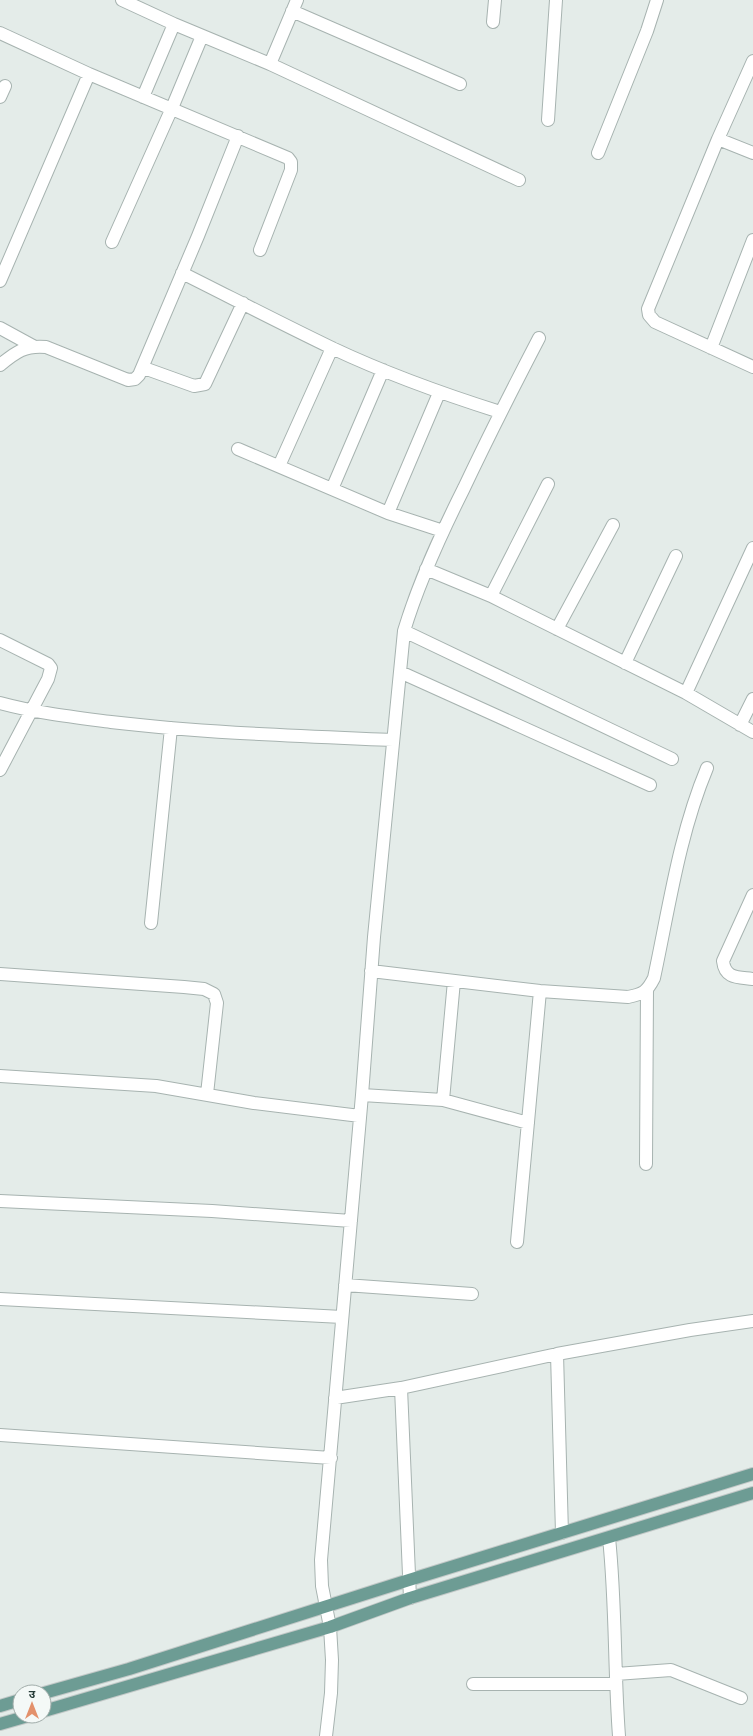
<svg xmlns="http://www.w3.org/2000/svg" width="753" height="1736" font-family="'Sofia Sans Condensed','Noto Sans Devanagari',sans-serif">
	<rect width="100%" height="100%" fill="#e4ece9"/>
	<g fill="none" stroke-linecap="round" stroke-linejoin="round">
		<g stroke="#a7b3b0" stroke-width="14">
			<path id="minor" d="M122,0L174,24L270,64L519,180
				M292,11L460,84
				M493,22L495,0
				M0,33L89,74L288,158L291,162V170L260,250
				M753,61L718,139L648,309L649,315L655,322L753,367
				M270,64L297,0
				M0,97L5,86
				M143,97L174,24
				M548,120L556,0
				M718,139L753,153
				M598,153L647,31L657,0
				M112,242L172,108L202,36
				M182,273C232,298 282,324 332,348C387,374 443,394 500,412
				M0,281L89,74
				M0,328L33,346
				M711,348L753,240
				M0,365C16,352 25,345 46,347L128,380L135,379L139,375L198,236L238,136
				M144,368L194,386L205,384L243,303
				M238,449L388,513L443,531
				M279,466L332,348
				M332,489L383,370
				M388,513L439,393
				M426,569L491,596L686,693L753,732
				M491,596L548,484
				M557,629L613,525
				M404,631L672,759
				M0,640L48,664L51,668L48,679L0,770
				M625,663L676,556
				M400,672L650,785
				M686,693L753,548
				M0,703C37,713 73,717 111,722C204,733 299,736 393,740
				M740,725L753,699
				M753,895L723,961C725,979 738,977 753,979
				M151,923L171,728
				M371,971L540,991L628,997C643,994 647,992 654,978C669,908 679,835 707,768
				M0,974L184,987L204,989L214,994L217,1003L207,1094
				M0,1076L156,1086L254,1103L360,1116
				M362,1095L443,1100L528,1123
				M443,1100L454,981
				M646,1164L647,989
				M0,1201L212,1211L351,1221
				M517,1242L540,991
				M345,1285L472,1294
				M0,1299L342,1317
				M557,1354L562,1533
				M401,1388L410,1598
				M335,1398L401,1388L557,1354L690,1330L753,1321
				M0,1435L331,1458
				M609,1538C616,1604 614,1670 619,1736
				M616,1674L671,1670L741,1698
				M473,1684H615
				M326,1736L331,1693L332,1660L330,1627L322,1586L321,1560L362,1095L374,937L404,631C419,581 441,534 464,488C488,437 513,388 539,338"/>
		</g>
		<g stroke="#c2c8c7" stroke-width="14">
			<path id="major" d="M44,1693L129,1669L409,1580L753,1474
				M0,1706L20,1700
				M44,1711L330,1627L410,1598L753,1493
				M0,1724L28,1716"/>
		</g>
		<use href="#minor" stroke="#fff" stroke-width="12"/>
		<use href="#major" stroke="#6d9c94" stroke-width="12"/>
	</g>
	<g transform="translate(32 1704)"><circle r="19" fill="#f4f9f7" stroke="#a1adaa"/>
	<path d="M0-3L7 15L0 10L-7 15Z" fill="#e3916b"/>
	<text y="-6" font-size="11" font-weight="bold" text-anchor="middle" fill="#253b37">उ</text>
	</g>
</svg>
